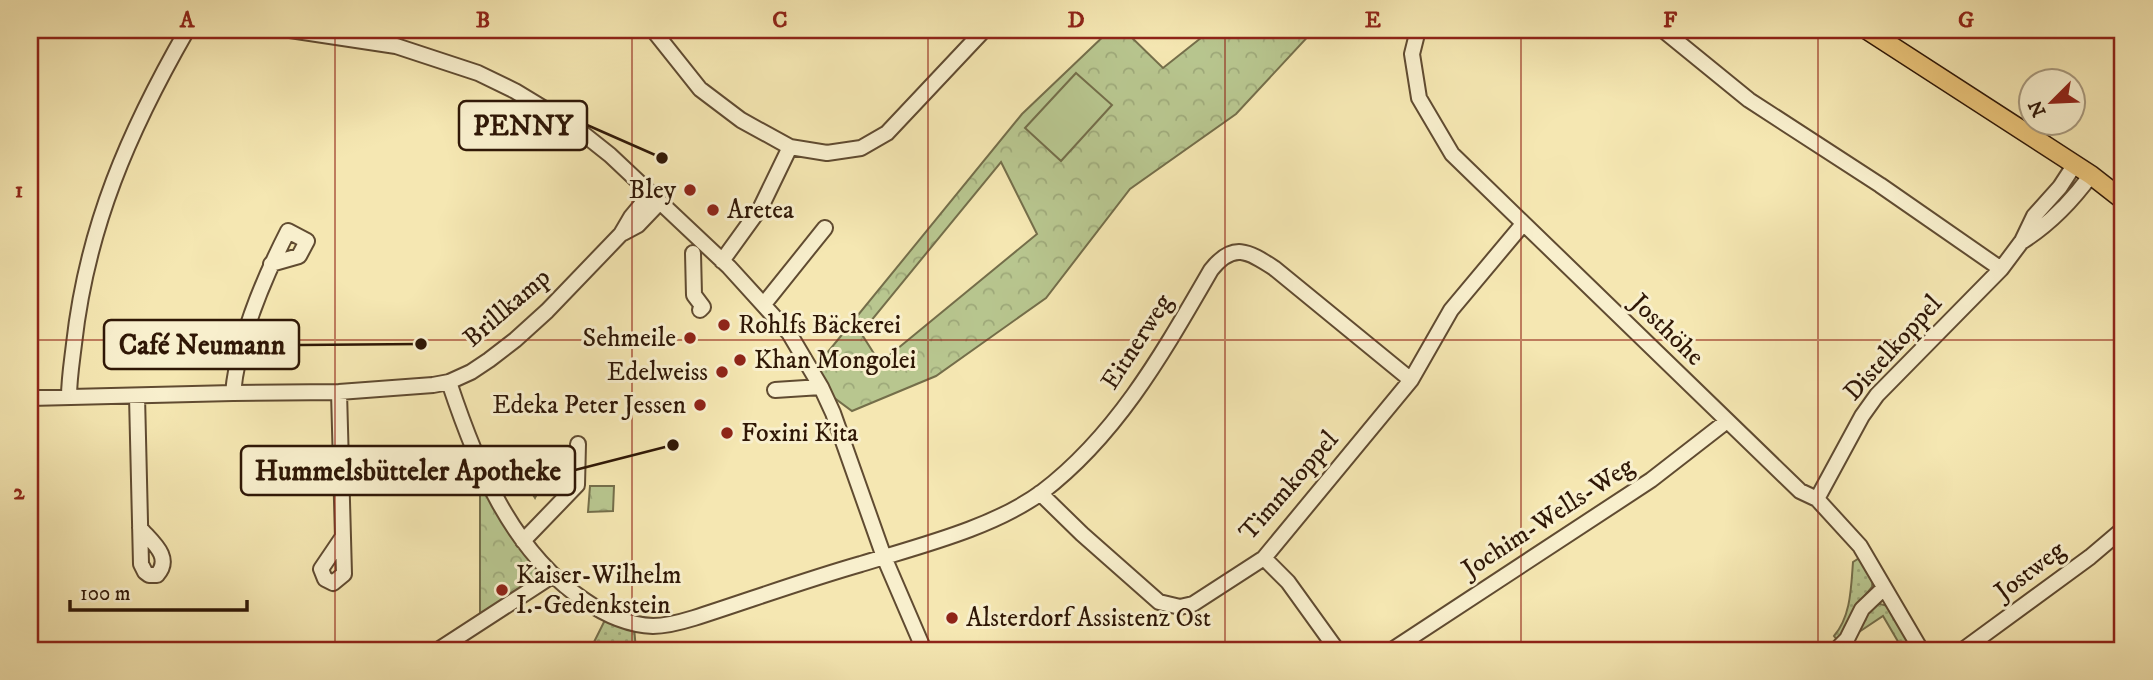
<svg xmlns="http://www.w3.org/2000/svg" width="2153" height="680" font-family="'IM FELL DW Pica',serif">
	<defs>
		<pattern id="grass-dots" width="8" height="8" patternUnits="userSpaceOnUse" patternTransform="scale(1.75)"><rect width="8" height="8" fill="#b8c68f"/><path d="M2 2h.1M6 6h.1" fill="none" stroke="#9ea97a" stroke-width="1.8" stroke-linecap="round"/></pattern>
		<pattern id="park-crowns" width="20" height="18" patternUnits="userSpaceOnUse" patternTransform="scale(1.75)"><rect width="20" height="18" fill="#b8c68f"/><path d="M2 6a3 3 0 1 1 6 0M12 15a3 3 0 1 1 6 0" fill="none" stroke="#9ea97a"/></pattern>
	</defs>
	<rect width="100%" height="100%" fill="#f5e7b2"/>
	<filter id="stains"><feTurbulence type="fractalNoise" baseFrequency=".00286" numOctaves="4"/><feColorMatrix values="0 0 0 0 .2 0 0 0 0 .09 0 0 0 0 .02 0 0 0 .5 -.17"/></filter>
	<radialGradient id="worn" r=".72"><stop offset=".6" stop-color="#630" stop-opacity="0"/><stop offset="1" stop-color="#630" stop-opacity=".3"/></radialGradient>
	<path fill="url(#grass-dots)" stroke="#746e4a" stroke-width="2" d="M1861,557L1873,580L1872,587L1859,603L1850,625L1838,641L1834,636C1851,616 1851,588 1853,562Z
		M1876,603L1888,606L1913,650H1903L1883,616L1859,632L1867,612Z
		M606,618L634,627L636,650H590Z"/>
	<path fill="url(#park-crowns)" stroke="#746e4a" stroke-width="2" fill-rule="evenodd" d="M1110,30H1124L1163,68L1211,30H1314L1236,114L1130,189L1046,298L936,376L852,411L825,391L814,369L1022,114ZM1001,162L1037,234L880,363L861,333Z
		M530,460L540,468L545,477L535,498C526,484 523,476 530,460Z
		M480,477L543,572L480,618Z
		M590,486H614L613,511L588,512Z"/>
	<path fill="#b8c68f" stroke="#746e4a" stroke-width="2" d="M1076,73L1112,105L1061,161L1025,128Z"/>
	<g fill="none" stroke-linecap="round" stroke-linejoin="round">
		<g stroke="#604b31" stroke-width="18">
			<path id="minor" d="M290,30L396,46L478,73L515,91L576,128L610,155L729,267L789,333L821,387L833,413L884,557L924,650
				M653,30L700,89L741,120L790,147L761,207L722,261
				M1418,30L1412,54L1419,98L1452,154L1800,491L1817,499L1860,546L1921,650
				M1663,30L1749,100L1880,185L2001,269
				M790,147L827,153L861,148L887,133L984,30
				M623,233L638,225L660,202
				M2023,241C2051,223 2072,201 2091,175
				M693,253L694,295L703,307L700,310
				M764,304L825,228
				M449,382C476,463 510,550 584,600C604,614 627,625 653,626C667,626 681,622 694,618C750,600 805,580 861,564C919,546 993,528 1042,492C1118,434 1164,351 1211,270C1233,242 1248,251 1274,268L1411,380
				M775,390L821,387
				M339,392L344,574L333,583L325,579L321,569L342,538
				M233,393C238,339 263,280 288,231L307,241L299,256L271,264
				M137,396L141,564L145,572L149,575H157C173,557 152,542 140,528
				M69,397C69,379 72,361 74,344C87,227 129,131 187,30
				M30,398L233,393L339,392L433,385L449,382L471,372L489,360L515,340L547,311L621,234L631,217L651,193
				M1040,493L1082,534L1159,602L1180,607L1193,604L1264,558L1411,380L1451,310L1523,224
				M1817,499L1862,416L1877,395L2001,269L2022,241L2034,216L2060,187L2075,164
				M523,541L577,485L578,444
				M1264,558L1288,582L1337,650
				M438,650L552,576
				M1392,650L1651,480L1727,421
				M1836,650L1847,639L1862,609L1884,588
				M1963,650L2090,557L2123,529"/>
		</g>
		<g stroke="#2f1706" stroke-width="21">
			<path id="major" d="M1867,30L2091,175L2123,200"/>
		</g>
		<use href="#minor" stroke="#f8efcd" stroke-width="14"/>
		<use href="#major" stroke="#eac479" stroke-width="18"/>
	</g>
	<path fill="none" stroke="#8f2418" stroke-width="2" stroke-opacity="0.55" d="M335,30V650M632,30V650M928,30V650M1225,30V650M1521,30V650M1818,30V650M30,340H2123"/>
	<g fill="#8f2418" stroke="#f8efcd" stroke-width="2.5">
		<circle cx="690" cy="190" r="7"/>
		<circle cx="713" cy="210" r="7"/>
		<circle cx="724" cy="325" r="7"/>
		<circle cx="690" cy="338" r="7"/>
		<circle cx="740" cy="360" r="7"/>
		<circle cx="722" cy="372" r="7"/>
		<circle cx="700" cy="405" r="7"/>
		<circle cx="727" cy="433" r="7"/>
		<circle cx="502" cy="590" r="7"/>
		<circle cx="952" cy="618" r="7"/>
	</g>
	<g text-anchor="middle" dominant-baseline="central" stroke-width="6" stroke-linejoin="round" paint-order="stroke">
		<g font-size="26" fill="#2f1706" stroke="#f8efcd" text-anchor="start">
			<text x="676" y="190" text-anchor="end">Bley</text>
			<text x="727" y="210">Aretea</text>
			<text x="738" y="325">Rohlfs Bäckerei</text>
			<text x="676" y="338" text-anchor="end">Sehmeile</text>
			<text x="754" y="360">Khan Mongolei</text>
			<text x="708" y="372" text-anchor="end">Edelweiss</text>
			<text x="686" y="405" text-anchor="end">Edeka Peter Jessen</text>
			<text x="741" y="433">Foxini Kita</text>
			<text x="516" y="575">Kaiser-Wilhelm<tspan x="516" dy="30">I.-Gedenkstein</tspan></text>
			<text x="966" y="618">Alsterdorf Assistenz Ost</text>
		</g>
		<g font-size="26" fill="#2f1706" stroke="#f8efcd">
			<text transform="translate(507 308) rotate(-41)">Brillkamp</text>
			<text transform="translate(1667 330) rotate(44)">Josthöhe</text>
			<text transform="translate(1137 342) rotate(-57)">Eitnerweg</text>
			<text transform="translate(1893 348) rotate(-48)">Distelkoppel</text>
			<text transform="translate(1289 486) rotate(-49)">Timmkoppel</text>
			<text transform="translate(1548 518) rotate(-33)">Jochim-Wells-Weg</text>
			<text transform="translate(2030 571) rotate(-37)">Jostweg</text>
		</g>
	</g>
	<path fill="none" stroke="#2f1706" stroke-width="2.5" d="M662 158L587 125M421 344L299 345M673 445L575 470"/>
	<g fill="#2f1706" stroke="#f8efcd" stroke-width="2.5">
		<circle cx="662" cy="158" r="7"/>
		<circle cx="421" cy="344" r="7"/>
		<circle cx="673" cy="445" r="7"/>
	</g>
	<g fill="#f8efcd" stroke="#2f1706" stroke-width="2.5">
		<rect x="459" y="101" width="128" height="49" rx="7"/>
		<rect x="104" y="320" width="195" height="49" rx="7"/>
		<rect x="241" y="446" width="334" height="49" rx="7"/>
	</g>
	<g font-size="28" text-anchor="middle" font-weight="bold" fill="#2f1706">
		<text x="523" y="135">PENNY</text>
		<text x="202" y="354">Café Neumann</text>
		<text x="408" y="480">Hummelsbütteler Apotheke</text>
	</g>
	<rect width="2153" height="680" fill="none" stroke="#f5e7b2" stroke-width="77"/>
	<g transform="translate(2052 102) rotate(246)"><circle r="33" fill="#f8efcd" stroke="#a8997d" stroke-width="2"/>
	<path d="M0-5L12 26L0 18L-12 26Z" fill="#8f2418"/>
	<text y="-10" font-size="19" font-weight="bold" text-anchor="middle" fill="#2f1706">N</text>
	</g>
	<path d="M70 600v10h177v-10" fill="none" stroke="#2f1706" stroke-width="3.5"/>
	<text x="80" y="600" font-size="21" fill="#2f1706" stroke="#f8efcd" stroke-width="5" paint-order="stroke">100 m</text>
	<rect x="38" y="38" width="2076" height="604" fill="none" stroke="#8f2418" stroke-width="2.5"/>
	<g font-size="23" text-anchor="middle" font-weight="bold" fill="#8f2418">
		<text x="187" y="27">A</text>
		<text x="483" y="27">B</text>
		<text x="780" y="27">C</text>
		<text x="1076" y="27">D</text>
		<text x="1373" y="27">E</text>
		<text x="1670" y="27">F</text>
		<text x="1966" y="27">G</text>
		<text x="19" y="197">1</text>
		<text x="19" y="499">2</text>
	</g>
	<rect width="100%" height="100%" filter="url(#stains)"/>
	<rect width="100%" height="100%" fill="url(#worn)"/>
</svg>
